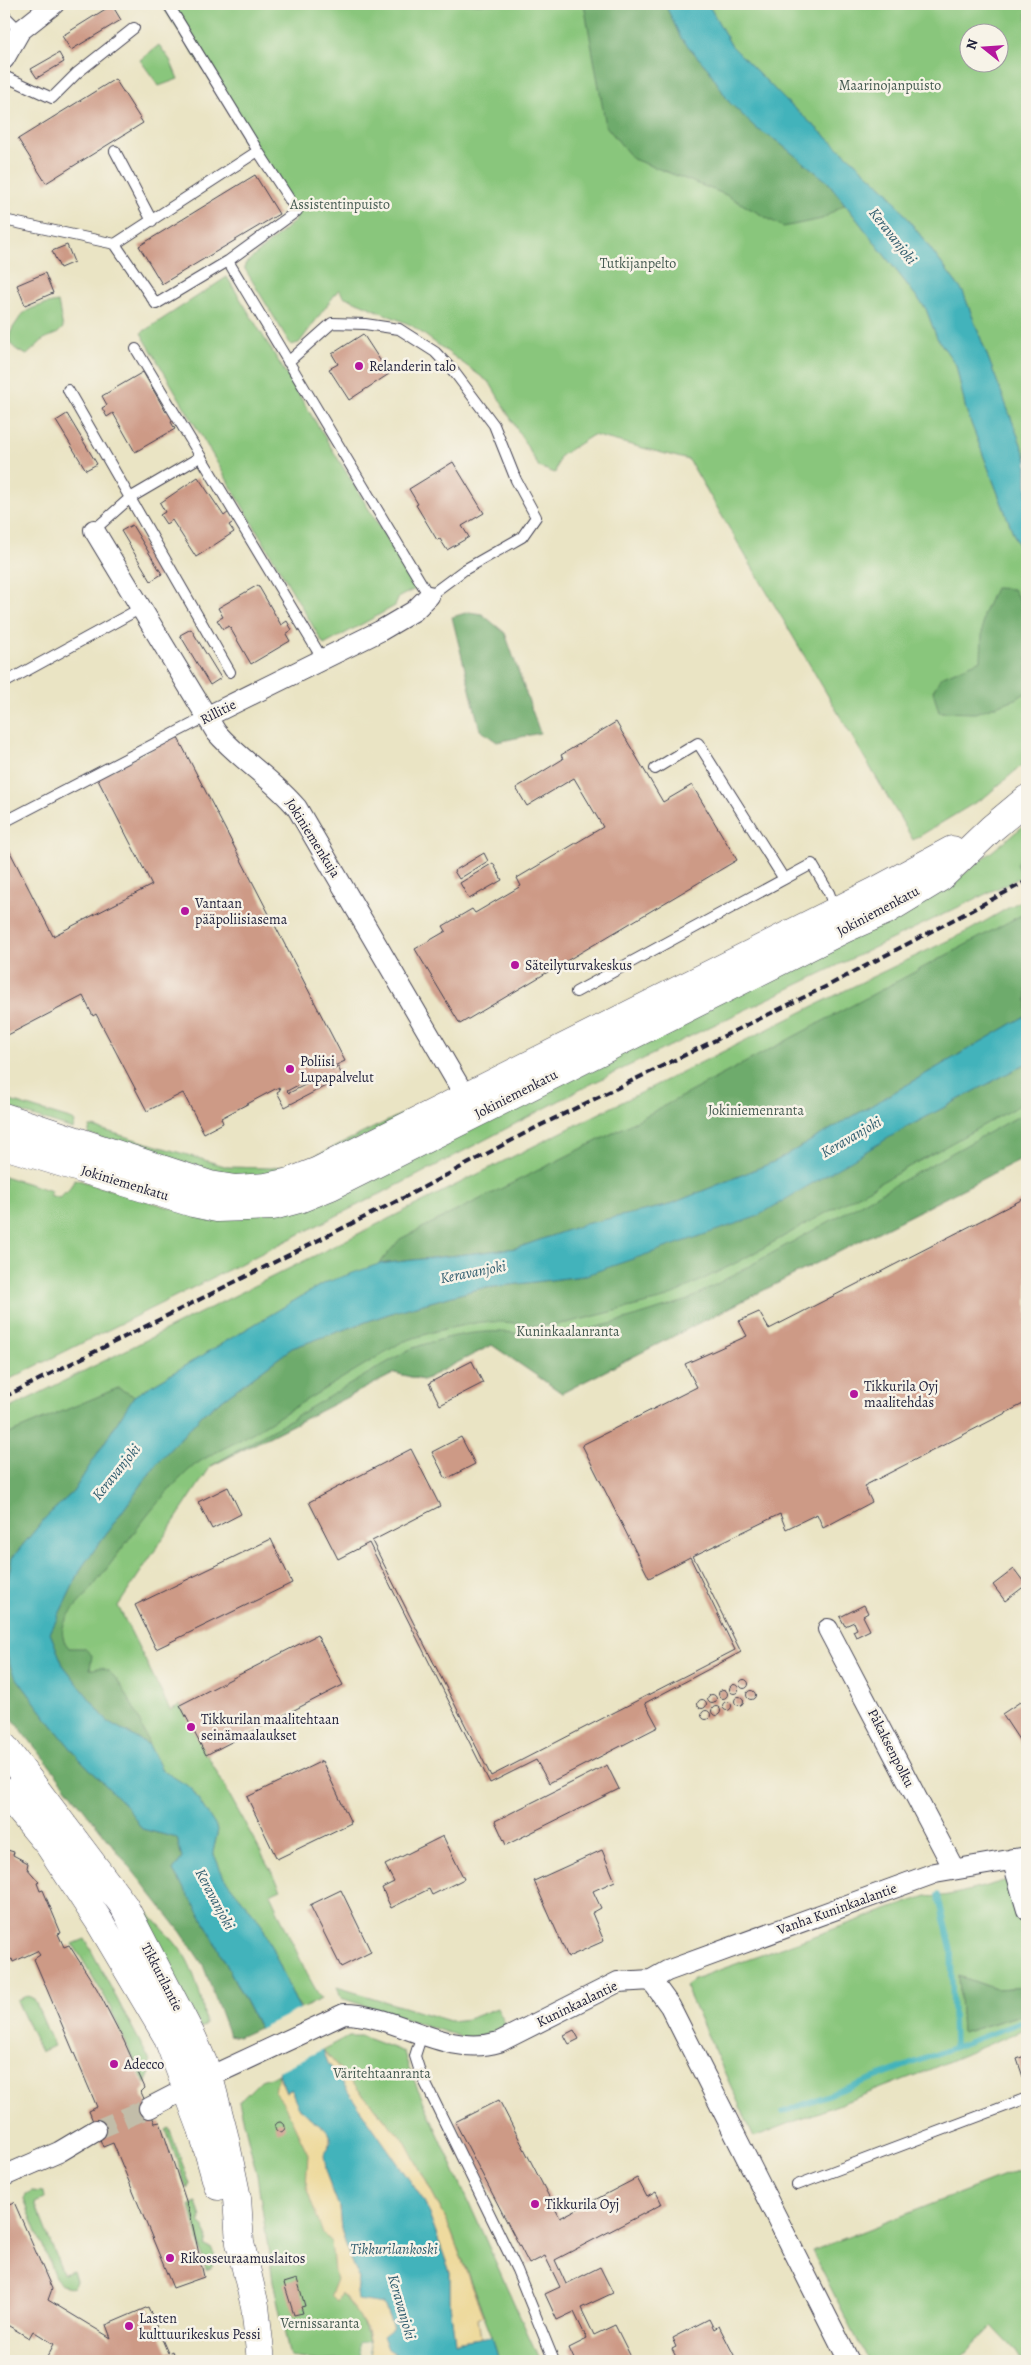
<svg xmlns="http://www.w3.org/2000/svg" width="1031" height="2365" font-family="Alegreya,serif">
	<rect width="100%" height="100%" fill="#f7f3e8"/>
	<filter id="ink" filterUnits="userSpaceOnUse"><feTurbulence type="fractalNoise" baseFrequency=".02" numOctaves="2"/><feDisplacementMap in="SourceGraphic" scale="10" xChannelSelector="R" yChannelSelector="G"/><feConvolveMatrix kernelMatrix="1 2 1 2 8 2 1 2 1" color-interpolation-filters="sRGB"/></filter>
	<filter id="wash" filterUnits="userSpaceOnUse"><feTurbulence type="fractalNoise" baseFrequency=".0096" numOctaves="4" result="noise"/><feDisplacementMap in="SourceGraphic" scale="20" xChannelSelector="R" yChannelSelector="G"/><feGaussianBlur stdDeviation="1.12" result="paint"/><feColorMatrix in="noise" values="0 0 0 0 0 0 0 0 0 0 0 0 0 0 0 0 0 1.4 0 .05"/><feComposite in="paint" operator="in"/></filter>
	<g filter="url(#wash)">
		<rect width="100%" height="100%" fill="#eae4c4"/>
		<path fill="#89c67c" stroke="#56745c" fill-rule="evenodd" d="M161,4H665L681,38L828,182L926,309L937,338L956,365L966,410L1027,569V761L986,796L913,840L689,460L593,435L560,456L555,473L539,467L490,383L411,325L343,296L339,289L299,343L291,345L245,269V264L297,219L247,135Z
			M708,4H1027V460L963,292L887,191L785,100L731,45ZM968,32H998V62H968Z
			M159,45L170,60L178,79L159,86L140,60Z
			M227,277L417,588L399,597L395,606L324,645L141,333Z
			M58,302L63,328L58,333L44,339L27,355C8,347 4,339 17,322C19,319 21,315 24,313C34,306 47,304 58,302Z
			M1027,823V841L1017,865L1021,877L589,1085L418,1175L4,1382V1176L52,1191L49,1195L60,1198L63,1193L67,1192L75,1179L191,1214L939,890L968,871Z
			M1027,897V1015L776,1161L324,1283L134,1396L4,1599V1411L870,978L970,930Z
			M1027,1063V1156L562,1393L492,1345L423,1380L395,1373L211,1466L118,1606L170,1710L180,1705L281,1889L270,1894L307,1974L321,1999L302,2009L295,2000L261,1923L224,1878L213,1852L218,1830L191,1788L162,1770L149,1745L50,1633L203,1414L583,1276Z
			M4,1099L73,1120L75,1122L73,1129L4,1107Z
			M421,1105L424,1111L268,1178L223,1175L88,1134L90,1127H93L228,1167L271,1168L295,1164L315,1156Z
			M1011,1879L1027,1958V1987L996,1989L959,1976L962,2033L1027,2013V2028L931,2069L754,2137L685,1986L694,1979L926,1896C943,1900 992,1884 1011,1879Z
			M135,1900C152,1918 173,1937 186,1958C195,1974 205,2007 205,2025L201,2029Z
			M85,1939L149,2059L151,2071L145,2084L106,1999L73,1944Z
			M337,1987L450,2021L468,2019L497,2008L506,2025L482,2036L461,2037L341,1998Z
			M28,1996L34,1999L54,2046L41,2052L17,2001Z
			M349,2036H361L404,2052L409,2069L540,2361H499L492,2336L447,2221L406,2143L323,2050Z
			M279,2074L288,2098L318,2157L341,2293C353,2306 366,2324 369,2342L360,2344L362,2357L357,2359L319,2361L290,2357L273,2281L257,2175L239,2102L261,2080Z
			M169,2128L190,2184L187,2189L166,2130Z
			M1027,2167V2361H1022L1015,2350L992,2326L958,2361H868L812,2251Z
			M32,2191L43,2192L44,2199L35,2203L63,2274L73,2271L76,2281L74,2287C65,2290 60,2283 55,2277L24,2200L26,2194Z
			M196,2202L201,2216L199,2223C208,2229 208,2237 205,2246L212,2249L215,2259L213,2267L206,2270L190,2205Z"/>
		<path fill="#6eab6c" stroke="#486654" d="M584,4H665L681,38L709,70L729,102L757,129L777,141L828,182L845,204L822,219L783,227L724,194L633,159L606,126Z
			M995,588L1013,589L1027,614V692L1016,699L975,713L939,712L933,691L941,677L981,660L983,615Z
			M469,612L482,614L505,633L540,733L497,742L480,730L452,617Z
			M1027,841V873L1021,877L1017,865Z
			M1027,912V1015L776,1161L666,1206L585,1224L517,1248L379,1264L400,1239L617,1131Z
			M1027,1063V1101L738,1262L664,1299L567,1323L537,1326L505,1322H480L436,1331L402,1342C350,1373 299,1405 247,1436C229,1447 202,1457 188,1471C153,1503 121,1551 92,1588C80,1605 49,1625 69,1648H84L92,1655L90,1669C94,1670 97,1667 102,1668C121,1672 143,1728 149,1745L107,1721L63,1665L50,1633L82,1567L158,1462L203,1414L292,1348L394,1312L478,1289L583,1276L900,1131Z
			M1027,1113V1156L562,1393L492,1345L423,1380L395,1373L211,1466L410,1349C442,1338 472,1330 506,1332C515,1332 524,1336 532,1336C583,1336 640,1315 688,1300L1011,1120Z
			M118,1388L134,1396L73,1492L46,1517L12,1558L4,1599V1436Z
			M4,1647L13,1673L52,1725L78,1757L127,1807L142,1829L177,1838L182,1858L173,1871L202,1917L259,2028L239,2037L229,2035L203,1965L181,1932L8,1713L4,1705Z
			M959,1976L996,1989L1027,1987V2013L962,2033Z"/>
		<path fill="#eeda9e" stroke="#887e6c" d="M323,2050L406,2143L447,2221L483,2316L478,2319L481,2338L455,2342L450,2304V2272L424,2201L328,2063Z
			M278,2074L286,2092L291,2089L295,2099L325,2127L329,2135L327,2176L339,2207L341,2229L350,2259L359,2280L357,2293L384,2304L393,2329L396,2354L372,2358L367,2329L349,2302L341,2293L337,2301L331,2295L337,2279L334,2271L331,2242L323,2234L306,2187L308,2154L283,2102L275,2092Z"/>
		<path fill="#43b3bb" stroke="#326a7b" d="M665,4H708L731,45L785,100L887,191L963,292L1027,460V569L966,410L956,365L937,338L926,309L828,182L777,141L757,129L729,102L709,70L681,38Z
			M1027,1015V1063L900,1131L756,1217L583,1276L478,1289L394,1312L292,1348L203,1414L158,1462L82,1567L50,1633L63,1665L107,1721L149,1745L162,1770L191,1788L218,1830L213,1852L224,1878L261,1923L295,2000L323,2050L328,2063L424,2201L450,2272V2304L455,2342L492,2336L499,2361H362L359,2343L369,2342L372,2358L396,2354L388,2349L383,2336L393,2328L384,2304L358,2300L357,2293L359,2280L350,2259L341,2229L339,2207L327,2176L324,2155C341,2132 319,2126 304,2113C298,2108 294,2097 291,2089L286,2092L279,2074L280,2068L202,1917L173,1871L182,1858L177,1838L142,1829L127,1807L78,1757L52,1725L13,1673L4,1647V1599L12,1558L46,1517L73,1492L134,1396L324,1283L379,1264L517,1248L585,1224L666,1206L776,1161Z"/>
		<path fill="#eae4c4" d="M304,2007L325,2048L277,2072V2069L257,2030Z
			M369,2342L372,2361H362L359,2343Z"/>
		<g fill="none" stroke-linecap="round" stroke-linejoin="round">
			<path stroke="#43b3bb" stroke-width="5.5" d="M938,1895L951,1949L954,2046
				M783,2112L1027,2020"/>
		</g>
		<g id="blocks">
			<path fill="#cd9a86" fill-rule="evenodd" d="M112,5L121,20L71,50L62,36Z
				M59,53L64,62L37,78L31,69Z
				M115,79L143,123L46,183L18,139Z
				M255,175L279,214L162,284L139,246Z
				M67,245L74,262L60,268L52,251Z
				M45,273L53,293L25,305L17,285Z
				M363,334L389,374L349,400L329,369L338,364L332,354Z
				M143,372L166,412L171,409L177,418L171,422L175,429L135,452L113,413L107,417L102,408L107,405L102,396Z
				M67,414L97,464L86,470L56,421Z
				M453,462L484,513L462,526L469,537L447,550L440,539L437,540L416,505L418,504L409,489Z
				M198,477L224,516L229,512L235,521L229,525L234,532L196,557L172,520L166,524L160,515L165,512L160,503Z
				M132,525L162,574L151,581L121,531Z
				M258,585L281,625L287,621L292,630L286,634L290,641L251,664L229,626L223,629L217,620L223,617L218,608Z
				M191,629L221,678L210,685L180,635Z
				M616,722L663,802L692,785L737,860L460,1024L415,949L446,931L443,926L472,909L475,913L521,886L517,878L603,827L574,778L527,806L516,788L563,759L561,755Z
				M177,736L345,1061L332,1067L333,1070L338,1067L343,1077L285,1107L277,1092L280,1090L279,1087L221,1118L223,1123L204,1133L183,1093L147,1111L96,1014L93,1016L83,996L4,1037V848L7,846L53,936L152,885L97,778ZM317,1075L319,1078L289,1093L287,1091Z
				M484,853L488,861L459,879L454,871Z
				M493,863L502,880L469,899L460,883Z
				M1027,1197V1402L864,1486L872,1502L823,1528L817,1514L786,1529L780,1514L693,1556L741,1652L645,1703L658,1727L549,1783L536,1760L490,1783L369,1543L338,1559L309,1502L411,1449L440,1506L372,1541L491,1776L735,1650L690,1557L649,1578L582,1445L697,1387L685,1364L747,1336L739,1321L759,1312L769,1329Z
				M472,1361L483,1383L440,1405L429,1383Z
				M461,1437L475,1464L446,1479L432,1452Z
				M228,1487L241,1514L212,1529L198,1502Z
				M271,1539L292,1583L156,1649L135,1605Z
				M1014,1569L1026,1585L1005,1601L993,1585Z
				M864,1605L868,1613L863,1616L870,1630L856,1637L853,1631L857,1629L854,1622L845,1626L840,1617Z
				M317,1635L343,1685L206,1755L180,1705Z
				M739.5 1684a4.5 4.5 0 1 1 9 0a4.5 4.5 0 1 1-9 0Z
				M729.5 1689a4.5 4.5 0 1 1 9 0a4.5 4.5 0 1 1-9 0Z
				M718.5 1694a4.5 4.5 0 1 1 9 0a4.5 4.5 0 1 1-9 0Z
				M746.5 1695a4.5 4.5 0 1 1 9 0a4.5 4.5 0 1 1-9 0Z
				M707.5 1699a4.5 4.5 0 1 1 9 0a4.5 4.5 0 1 1-9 0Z
				M734.5 1701a4.5 4.5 0 1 1 9 0a4.5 4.5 0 1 1-9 0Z
				M697.5 1704a4.5 4.5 0 1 1 9 0a4.5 4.5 0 1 1-9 0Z
				M722.5 1706a4.5 4.5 0 1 1 9 0a4.5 4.5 0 1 1-9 0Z
				M1020,1702L1027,1713V1752L1002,1714Z
				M711.5 1711a4.5 4.5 0 1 1 9 0a4.5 4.5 0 1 1-9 0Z
				M701.5 1715a4.5 4.5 0 1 1 9 0a4.5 4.5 0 1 1-9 0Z
				M322,1761L351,1823L277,1859L247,1797Z
				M607,1765L619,1789L506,1845L495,1821Z
				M443,1836L464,1879L432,1895L429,1889L391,1908L382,1888L394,1882L385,1865Z
				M4,1849L14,1852L13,1855L28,1863L27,1868L39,1882L37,1883L40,1891L43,1890L61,1933L58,1934L64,1947L69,1945L97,1989L124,2041L145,2088L141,2092L155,2123L160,2122L190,2213L204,2277L173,2288L113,2143L103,2147L89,2111L97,2107L34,1959L40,1955L37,1951L13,1962L12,1959L6,1962V1966L4,1967Z
				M602,1850L615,1881L593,1891L601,1908L592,1913L604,1941L568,1957L534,1881Z
				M341,1890L371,1952L341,1967L310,1905Z
				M574,2030L579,2039L569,2044L564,2035Z
				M1027,2055V2076L1023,2077L1017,2059Z
				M499,2100L560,2218L637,2178L647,2197L656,2192L662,2204L555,2260L566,2284L600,2267L613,2293L581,2308L594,2335L615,2325L633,2361H575L569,2348L587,2339L574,2312L557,2320L545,2294L560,2287L545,2256L529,2264L455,2122Z
				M275 2127a5 5 0 1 1 10 0a5 5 0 1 1-10 0Z
				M14,2202L52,2289L48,2300L111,2338L106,2325L148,2307L168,2353L172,2351L176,2361H51L46,2359L54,2344L33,2331L29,2338L4,2323V2206Z
				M297,2279L305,2306L301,2307L303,2313L294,2315L284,2283Z
				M709,2319L714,2329L719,2326L737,2361H678L672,2349L676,2347L672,2338Z"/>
		</g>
	</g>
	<g filter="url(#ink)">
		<use href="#blocks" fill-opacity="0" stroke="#403f50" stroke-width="1"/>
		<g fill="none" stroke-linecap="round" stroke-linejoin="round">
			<path stroke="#c2bda9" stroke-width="20" stroke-dasharray="20 10" stroke-linecap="butt" d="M96,2130L149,2108"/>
			<g stroke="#403f50" stroke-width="12">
				<path id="service" d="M168,4L258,151
					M4,15L20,31
					M4,76L52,98L77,73L134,28
					M115,151L152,221
					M4,220L115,244L156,304L228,261L297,211L258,151L115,244
					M228,261L429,596L464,570L522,537L536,517L516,480L494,425L455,373L435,352L399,329L365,324L332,323L288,362
					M136,349L323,660
					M68,390L230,672
					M94,530L130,498L200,457
					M4,683L141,608
					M655,769L698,743L784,879
					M4,822L206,717
					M576,992L812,864L829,893L835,910
					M422,2034L415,2056L420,2072L517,2270L554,2361
					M797,2185L1027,2098"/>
			</g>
			<g stroke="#403f50" stroke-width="22">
				<path id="minor" d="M4,59L20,31L54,4
					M94,530L216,732C240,760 273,779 297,808L472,1108
					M206,717L380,631L414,611L429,596
					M828,1629L954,1869
					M1012,1859L1027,1910
					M651,1980L670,2006L849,2361
					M149,2108L209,2077L344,2014C397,2014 445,2058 499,2042L618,1982L651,1980L667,1971L935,1873L1027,1857
					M4,2176L59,2152L96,2130"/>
			</g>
			<g stroke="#403f50" stroke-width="29">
				<path id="primary" d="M4,1117L210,1185L235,1189L266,1187L290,1182L318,1171L874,892L952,850
					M4,1145L193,1203L217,1208L273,1206L299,1199L331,1186L844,929L885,911L941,877L991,829L1027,799
					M4,1747L124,1906L193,2039L209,2077L224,2135L237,2198L240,2243L255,2306L261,2361
					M4,1791L49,1845L99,1921L167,2036L202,2129L218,2186"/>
			</g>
			<use href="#service" stroke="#fff" stroke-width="10"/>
			<use href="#minor" stroke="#fff" stroke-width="20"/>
			<use href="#primary" stroke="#fff" stroke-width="28"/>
			<path stroke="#22223b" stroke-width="4" stroke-dasharray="8 4" stroke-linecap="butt" d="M4,1397L405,1197L537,1127L833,983L1027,881"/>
		</g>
	</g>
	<g fill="#b5179e" stroke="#f7f3e8" stroke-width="2">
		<circle cx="359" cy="366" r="5"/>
		<circle cx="185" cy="911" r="5"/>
		<circle cx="515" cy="965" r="5"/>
		<circle cx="290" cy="1069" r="5"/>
		<circle cx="854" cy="1394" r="5"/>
		<circle cx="191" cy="1727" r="5"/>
		<circle cx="114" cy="2064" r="5"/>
		<circle cx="535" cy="2204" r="5"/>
		<circle cx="170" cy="2258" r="5"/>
		<circle cx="129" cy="2326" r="5"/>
	</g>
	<g text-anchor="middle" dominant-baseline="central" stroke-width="5" stroke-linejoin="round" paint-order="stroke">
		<g font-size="14" fill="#465b52" stroke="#f7f3e8">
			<text x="890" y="85">Maarinojanpuisto</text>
			<text x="340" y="204">Assistentinpuisto</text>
			<text x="638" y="263">Tutkijanpelto</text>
			<text x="756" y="1110">Jokiniemenranta</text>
			<text x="568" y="1331">Kuninkaalanranta</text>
			<text x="382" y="2073">Väritehtaanranta</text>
			<text x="320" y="2323">Vernissaranta</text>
		</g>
		<g font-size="14" fill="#22223b" stroke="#f7f3e8" text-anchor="start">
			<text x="369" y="366">Relanderin talo</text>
			<text x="195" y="903">Vantaan<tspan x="195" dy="16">pääpoliisiasema</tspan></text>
			<text x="525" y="965">Säteilyturvakeskus</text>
			<text x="300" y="1061">Poliisi<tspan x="300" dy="16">Lupapalvelut</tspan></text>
			<text x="864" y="1386">Tikkurila Oyj<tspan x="864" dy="16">maalitehdas</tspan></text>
			<text x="201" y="1719">Tikkurilan maalitehtaan<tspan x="201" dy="16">seinämaalaukset</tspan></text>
			<text x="124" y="2064">Adecco</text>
			<text x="545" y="2204">Tikkurila Oyj</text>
			<text x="180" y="2258">Rikosseuraamuslaitos</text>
			<text x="139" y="2318">Lasten<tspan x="139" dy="16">kulttuurikeskus Pessi</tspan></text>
		</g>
		<g font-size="14" fill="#22223b" stroke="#f7f3e8">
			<text transform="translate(218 712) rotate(-27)">Rillitie</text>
			<text transform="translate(313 838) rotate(58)">Jokiniemenkuja</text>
			<text transform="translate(878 911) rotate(-28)">Jokiniemenkatu</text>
			<text transform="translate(516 1094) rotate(-27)">Jokiniemenkatu</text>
			<text transform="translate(125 1183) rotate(17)">Jokiniemenkatu</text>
			<text transform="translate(891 1748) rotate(63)">Påkaksenpolku</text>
			<text transform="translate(837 1909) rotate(-20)">Vanha Kuninkaalantie</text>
			<text transform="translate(162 1977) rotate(63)">Tikkurilantie</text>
			<text transform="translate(577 2004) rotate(-26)">Kuninkaalantie</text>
		</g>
		<g font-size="15" font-style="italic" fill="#2f5c6e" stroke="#f7f3e8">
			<text transform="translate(893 236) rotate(52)">Keravanjoki</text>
			<text transform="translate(851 1137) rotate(-30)">Keravanjoki</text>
			<text transform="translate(473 1272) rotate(-11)">Keravanjoki</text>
			<text transform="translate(116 1472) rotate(-51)">Keravanjoki</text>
			<text transform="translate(215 1899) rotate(62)">Keravanjoki</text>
			<text x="394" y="2249">Tikkurilankoski</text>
			<text transform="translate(402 2307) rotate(74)">Keravanjoki</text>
		</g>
	</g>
	<rect width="1031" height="2365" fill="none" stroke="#f7f3e8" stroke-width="20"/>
	<g transform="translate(984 48) rotate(287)"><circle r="24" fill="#f7f3e8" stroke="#a29fa3"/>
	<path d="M0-4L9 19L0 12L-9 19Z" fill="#b5179e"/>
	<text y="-8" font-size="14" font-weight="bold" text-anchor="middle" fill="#22223b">N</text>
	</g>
</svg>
